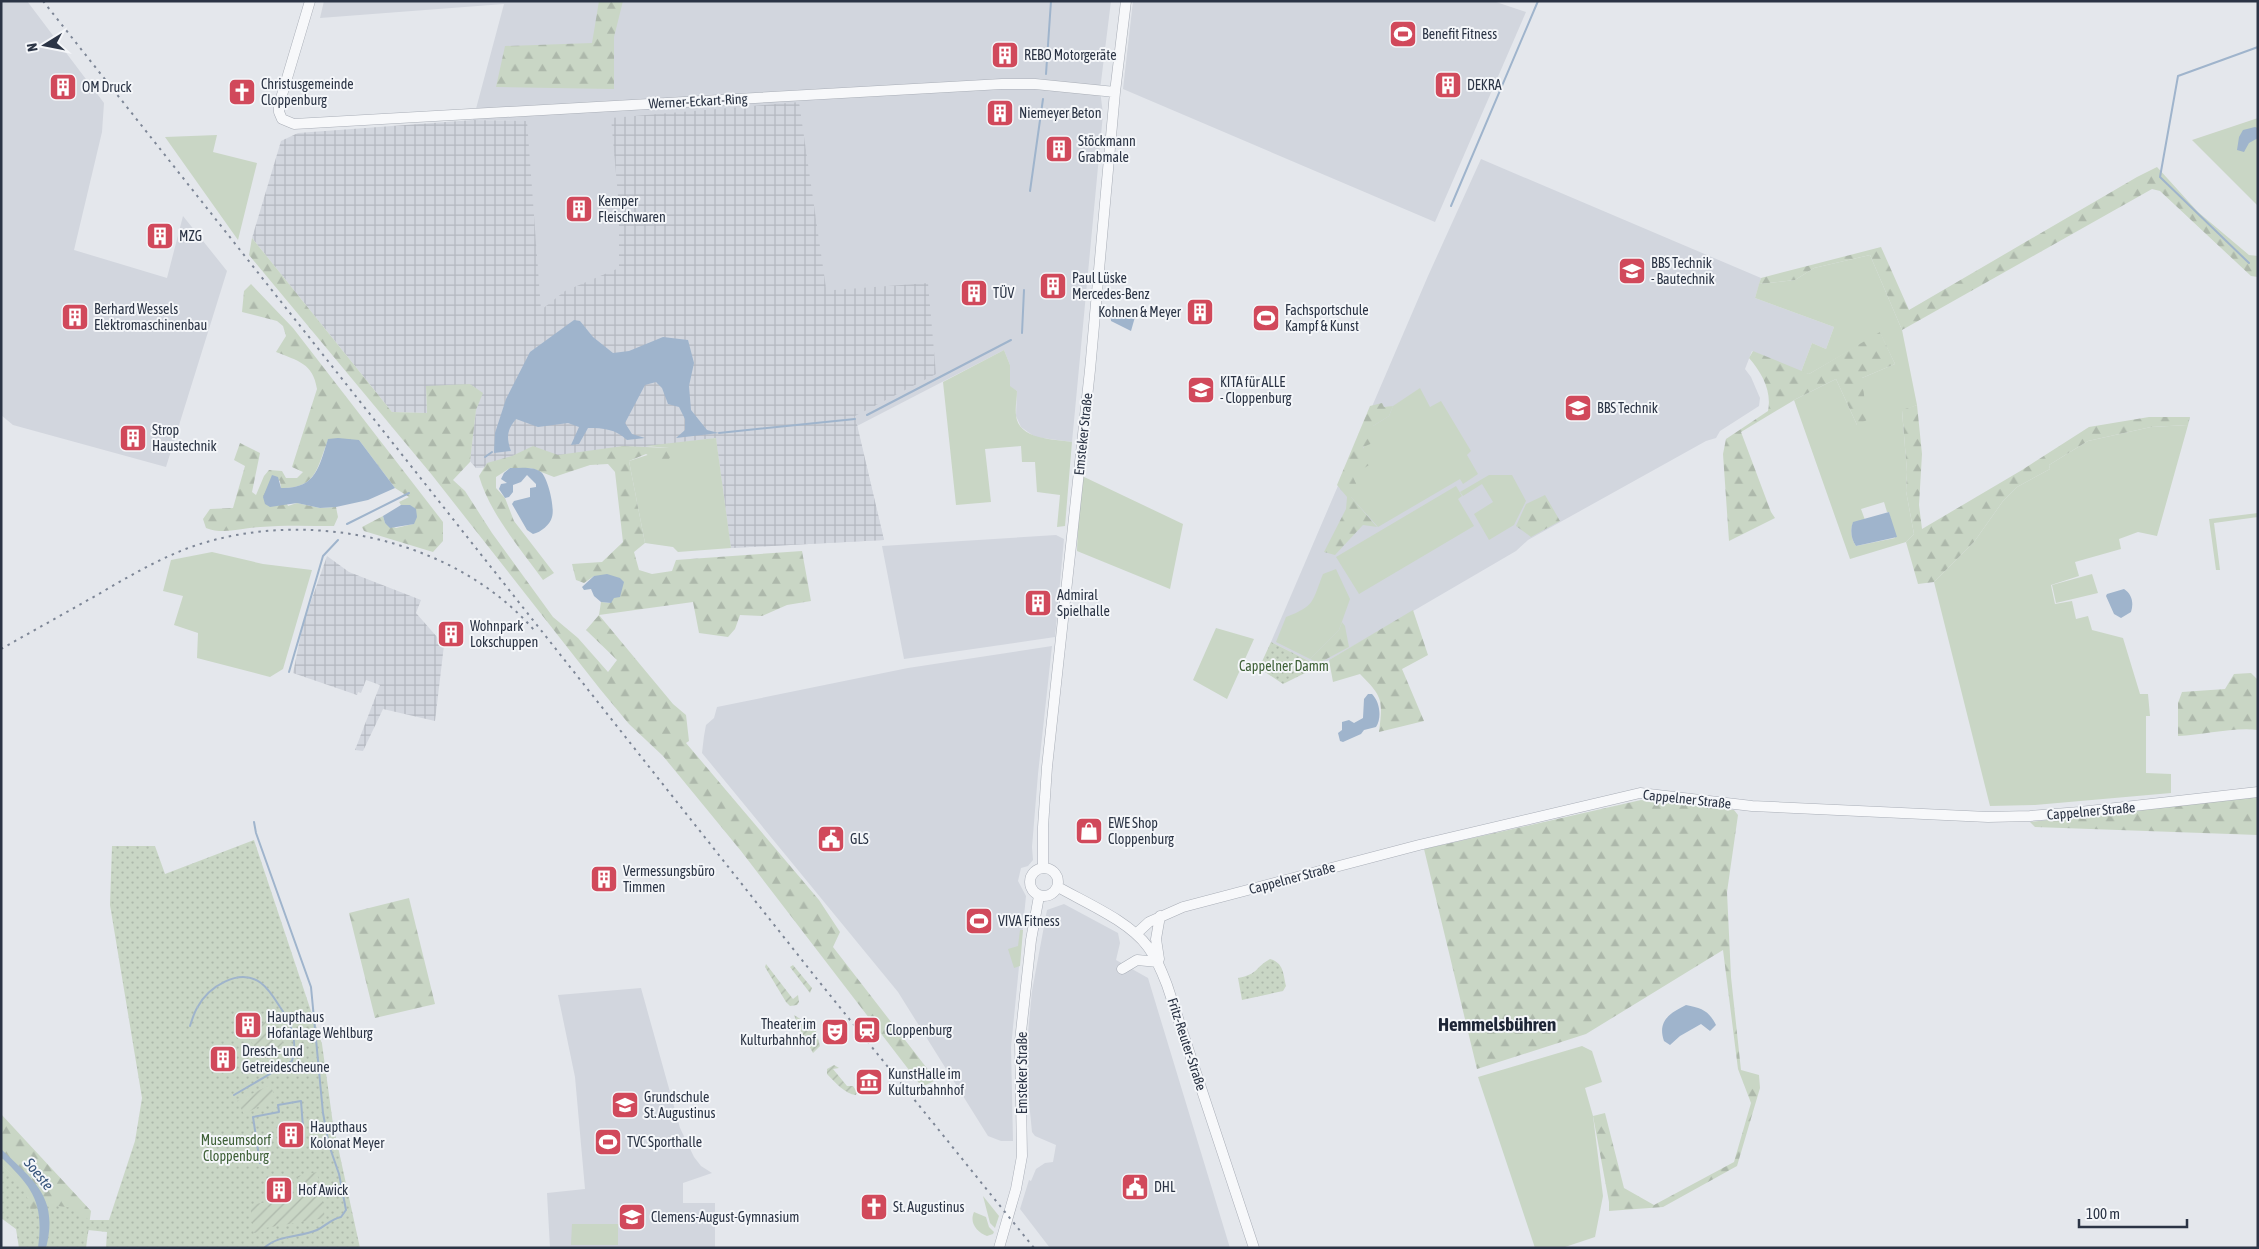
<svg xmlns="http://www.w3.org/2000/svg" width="2259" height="1249" font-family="'Asap Condensed',sans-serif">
	<defs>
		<pattern id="industrial-grid" width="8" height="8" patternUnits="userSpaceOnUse" patternTransform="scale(1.25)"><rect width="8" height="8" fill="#d2d6de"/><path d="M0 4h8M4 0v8" fill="none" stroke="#b4b8c0"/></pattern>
		<pattern id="forest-firs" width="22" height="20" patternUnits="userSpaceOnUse" patternTransform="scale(1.25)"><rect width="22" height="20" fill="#c9d6c5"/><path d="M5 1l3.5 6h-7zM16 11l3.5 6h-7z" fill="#adb8ab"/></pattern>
		<pattern id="park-dots" width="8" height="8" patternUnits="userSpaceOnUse" patternTransform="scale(1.25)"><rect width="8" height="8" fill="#c9d6c5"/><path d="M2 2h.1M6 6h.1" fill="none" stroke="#adb8ab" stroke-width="1.8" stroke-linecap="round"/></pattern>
		<pattern id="garden-furrows" width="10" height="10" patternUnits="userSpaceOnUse" patternTransform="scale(1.25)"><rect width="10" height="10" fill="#c9d6c5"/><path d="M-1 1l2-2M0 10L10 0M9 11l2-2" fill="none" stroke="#adb8ab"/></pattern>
	</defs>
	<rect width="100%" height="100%" fill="#e4e7ec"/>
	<path fill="#d2d6de" d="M1,1H27L104,103L102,132L74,250L167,278L183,216L227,271L166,467L13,425L1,415Z
		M324,1H1111L1100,90L1103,114L1072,442L1035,437L1021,427L1016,416L1017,391L1010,387V365L1004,350L857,426L884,540L731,548L716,438L476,468L470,461L527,121L473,120L504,4L320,18Z
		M1133,1H1493L1526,12L1435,222L1123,89Z
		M1481,159L1761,278L1755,298L1834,327L1826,349L1812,343L1801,372L1752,351L1745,369L1751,377L1760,398L1759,406L1720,431L1716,438L1706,441L1528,540L1516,551L1319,666L1271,642L1428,276Z
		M1056,535L1064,539L1055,637L904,659L882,546Z
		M1052,646L1038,774L1032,847L1033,860L1028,866L1021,868L1018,881L1026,896L1011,1047L1013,1141H1001L988,1136L898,992L702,753L704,736L706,725L714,718L717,707L908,668Z
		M1064,904L1118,933L1120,943L1116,960L1148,978L1230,1248H1050L1020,1209L1029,1180L1031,1181L1036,1169L1045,1163L1053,1162L1056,1145L1035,1136L1032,1132L1027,1081L1028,1033L1032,991L1047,910Z
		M641,988L680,1128L694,1157L701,1166L712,1173L683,1183V1203H715V1248H550L547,1193L585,1189L575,1077L558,995Z"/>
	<path fill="url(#industrial-grid)" d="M799,102L826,288L834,290L928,283L936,374L855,416L884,540L731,548L716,438L626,449L556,463L476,468L470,461L476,410L482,393L426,386L427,413L392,412L252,238L281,141L298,133L473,120L527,121L541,310L565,291L619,268V207L611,118Z
		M327,556L349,572L421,600L416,613L444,645L435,721L383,709L363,751L355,750L380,685L366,680L361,693L358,692L357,695L293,673L303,624Z"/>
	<path fill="#c9d6c5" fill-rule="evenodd" d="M2258,118V206L2192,140Z
		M217,135L213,152L257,163L238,240L165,137Z
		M1870,255L1902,330L1917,405L1902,411L1907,472L1906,491L1914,534L1906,542L1850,559L1794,400L1836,379L1857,425L1862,378L1895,364L1880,333L1809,374L1801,372L1812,343L1826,349L1834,327L1755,298L1759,284L1795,280L1814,268ZM1884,502L1887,512H1889L1895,538L1856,546C1851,539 1850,530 1853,523L1865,520L1861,509Z
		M1004,350L1010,365V386L1017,391C1017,399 1015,407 1016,415C1018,440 1054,439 1072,442L1065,526L1057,527L1060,495L1037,492L1035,462H1022L1021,446L985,449L991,502L956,505L943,382Z
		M1420,388L1430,407L1441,401L1471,451L1467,455L1478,474L1463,484L1460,479L1378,527L1351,497L1352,475L1373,426L1389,416L1393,406Z
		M2188,425L2157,536L2138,532L2119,539L2121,549L2075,562L2079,576L2051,585L2055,604L2072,601L2076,619L2088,616L2092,630L2123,638L2140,694H2148L2150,716H2146V773L2171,774V793L2035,805L1990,806L1934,582L1974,542L2003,501L2017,487L2050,469L2049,465L2088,441L2151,427Z
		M716,438L731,548L678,552L673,547L645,543L629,461L669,448L645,446Z
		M1080,475L1183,524L1170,589L1077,551Z
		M1489,475H1512L1526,501L1514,525L1489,540L1474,514L1493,502L1482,484L1463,496L1460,492Z
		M1456,486L1462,496L1458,499L1474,526L1359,594L1336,557Z
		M2258,513V517L2214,523L2220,570H2216L2209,519Z
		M212,552L263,564L312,570L283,669L270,677L197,658L198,633L174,625L183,596L163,591L171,560Z
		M1336,569L1350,599L1339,630L1310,659L1276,642L1286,617C1315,606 1312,602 1323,574Z
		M2092,574L2098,593L2056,603L2052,585Z
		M1216,628L1254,639L1227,699L1193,680Z
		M1020,930H1023L1020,966L1014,968L1008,949L1018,946Z
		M1582,1046L1592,1051L1602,1082L1585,1088L1593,1116L1603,1196L1595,1237L1562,1248H1535L1478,1077Z
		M983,1196L999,1216L995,1228L990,1223Z
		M974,1212L986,1217L989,1227L994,1232L993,1234L987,1236C977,1232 969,1223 974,1212Z
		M572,1224H618V1245H571Z"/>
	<path fill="url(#forest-firs)" d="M599,1H623L614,37V89L496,87L505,46L592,43Z
		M2157,167L2198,212L2249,255L2258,256V277L2251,276L2160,191L2152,189L1902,330L1870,255L1814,268L1795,280L1759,284L1761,278L1881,247L1909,310L2137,177Z
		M252,238L392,412L427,413L426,386L470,384L483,393L476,410L470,462L453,480L465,491L492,533L553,617L578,638L608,672L617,660L586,630L599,615L601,602L610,603L594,576L584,583L576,580L572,564L602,562L623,542L615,472L608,464L590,465L554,477L531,468H510L496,477V488L505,498L514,521L554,573L543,580C520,548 490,514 479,476L487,463L512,456L533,446L558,455L623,446L669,448L672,454L669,459L656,460L646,454L629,461L645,543L634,552L639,570L652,574L672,571L676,560L802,551L811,601L787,605L762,616L740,615L735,629L728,637L699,633L693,602L599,615L673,704L686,715L689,741L686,743L819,900L840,932L833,947L936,1080L922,1087L741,851L663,756L629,724L600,689L432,475L249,255Z
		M251,284L293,328L443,522V541L433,552L364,531L362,527L383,516L385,523L396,528L413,524L410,505H401L399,502L409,497L395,488L359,440H328C317,467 317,489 281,488L280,481L272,475L288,506L297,503L320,508L336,507L338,517L334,526C309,526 284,525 260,527C241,528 224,535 206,528L203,519L210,509L233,508L245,466L234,460L240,443L260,453L252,492L256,495L264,476L269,470L282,471L286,478H297L303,472L292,467L317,389C313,363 298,361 276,352L286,336L283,326L277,321L242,312L244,291Z
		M1880,332L1895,364L1862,378L1867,420L1857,425L1836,379L1796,399L1741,432L1771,512L1775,518L1729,541L1723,454L1726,439L1768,411C1772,391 1762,373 1749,358L1753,351L1809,374Z
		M1382,403L1384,407L1393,406L1389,416L1373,426L1380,440L1363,447L1371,464L1352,475L1360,492L1351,497L1377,527L1363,525L1335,555L1324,552L1346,509L1347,497L1337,485L1370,406Z
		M1917,405L1922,454L1919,505L1922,529L2022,470L2089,427L2149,417H2190L2188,425L2151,427L2088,441L2049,465L2050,469L2017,487L2003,501L1974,542L1934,582L1918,584L1906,542L1914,534L1906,491L1907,472L1902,410Z
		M1545,495L1560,521L1531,537L1516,526L1526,504Z
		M1413,610L1428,655L1402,669L1424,721L1379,732C1383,700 1383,697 1360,674L1333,682L1329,660Z
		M1342,622L1345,626L1349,647L1319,663L1310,659L1339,630Z
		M2251,673L2258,680V730C2233,727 2204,735 2178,736V703L2182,692L2225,689L2234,674Z
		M2258,797V835L2035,827L2030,822Z
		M1641,800L1734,810L1738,815L1727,892L1731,977L1741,1070L1759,1075L1760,1088L1737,1166L1663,1207L1609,1211V1202L1593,1116L1605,1113L1624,1188L1654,1205L1734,1162L1751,1103L1738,1069L1723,950L1586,1034L1477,1069L1424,849Z
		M409,898L435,1004L375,1018L349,913Z
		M1,1114L91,1211L86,1248H34C37,1216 25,1185 1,1164Z"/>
	<path fill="url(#park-dots)" d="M1271,642L1319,666L1283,684L1259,668Z
		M254,840L322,1044L333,1124L360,1248H106L107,1232L88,1230L84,1248H19L16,1229L1,1218V1164C15,1176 29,1194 31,1212L43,1204L74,1208L89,1220H109L135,1141L142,1098L110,905L112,846H155L165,874Z
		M1270,959C1284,963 1283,974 1286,986L1283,991L1242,1000L1238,978C1259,974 1254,968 1270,959Z"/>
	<path fill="url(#garden-furrows)" d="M766,964L793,999L798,995L799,1002L797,1005L790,1006L786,1002L765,967Z
		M793,965L812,988L810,993L790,967Z
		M794,1015L802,1020L812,1019C814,1023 819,1041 820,1046L813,1053L798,1026Z
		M266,1021L284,1043L265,1059L247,1037Z
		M834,1065L839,1068L833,1069L847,1086H853L857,1092L856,1095C845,1094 835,1082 827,1074V1069Z
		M270,1085L276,1098L244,1114L237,1101Z
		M317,1172L325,1218L265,1228V1231L254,1233L250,1205L301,1196L298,1176Z"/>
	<path fill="#9fb4cc" d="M2255,127L2258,128V138L2249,143L2244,152L2237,150L2239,137L2243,130Z
		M1110,309L1124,311L1135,317L1131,331L1111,321Z
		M574,320L580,321L593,337L613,353L629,351L663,337L688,340L694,363L689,386L691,410L707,430L719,433L676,438L685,430V419L679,407L668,404L662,388L656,382L645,385L625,423L632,434L645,438L627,440C615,429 604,428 588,428L579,444L571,445L579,427L568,423L538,427L516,419C507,430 506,437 511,451L494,453L495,433L506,399L530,352Z
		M338,438L359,440L395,488L368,500L336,507L320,508L297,503L270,507L265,504L263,497L272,475L278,477L281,488C316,489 319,467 328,439Z
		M510,468C520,468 533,466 541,472C548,478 555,508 552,517C550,525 541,532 533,534L527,530L512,504L514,501L530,497V488L536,487V484L527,475L521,482L513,485V492L509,497L505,498L499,489L501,484L507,483L501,479L504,473Z
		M401,505H410L416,509L417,517L414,524L390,528L385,523L383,516Z
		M1889,512L1897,537L1856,546C1851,539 1850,530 1853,522Z
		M607,574L620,578L624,582L620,597L614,598L611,603L601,602L594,596L591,589L584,590L582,587L594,576Z
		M2124,589C2132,594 2134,603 2131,612L2121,618L2114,614L2106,596L2107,594Z
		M1368,694H1372C1380,702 1382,718 1376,727L1364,730L1361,734L1343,742L1340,741L1338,733L1342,730V722L1349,720L1354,723L1363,718L1364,699Z
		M1686,1005C1702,1008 1709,1011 1716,1025L1710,1031L1701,1024L1680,1036L1670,1045L1664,1041C1657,1021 1670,1013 1686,1005Z
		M1,1149C34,1181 59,1197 46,1248H38C44,1202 33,1188 1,1157Z"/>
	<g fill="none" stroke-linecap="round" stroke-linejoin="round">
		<path stroke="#9fb4cc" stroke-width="2" d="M1046,74L1051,1
			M1030,191L1043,99
			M1451,206L1538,1
			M2249,263L2160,177L2178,76L2258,47
			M1022,333L1024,290
			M867,415L1011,340
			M719,433L855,419
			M485,457L492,452
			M347,524L409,493
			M289,672L323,556L338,540
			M254,822L256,833L311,987L323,1113L329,1145L339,1174L346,1210L341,1217C331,1219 326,1226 317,1230C298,1238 280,1234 264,1248
			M190,1026C192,1020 194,1013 197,1008C208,987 239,967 261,983C269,989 275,999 280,1007C292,1024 298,1041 292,1061L234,1095
			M260,1163L253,1117L279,1112L278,1105L301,1101L304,1141"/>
		<g stroke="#a9aeb7" stroke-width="11">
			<path id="minor" d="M310,1L279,105V112L282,119L294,124L1002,84H1035L1115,92
				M1030 882a14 14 0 1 1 28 0a14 14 0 1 1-28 0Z
				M1043,868V827L1047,767L1090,370L1115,92L1126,1
				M1058,887C1086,903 1129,921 1148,947C1157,959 1162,972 1167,985L1254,1248
				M1136,934L1149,922L1183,907L1419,845L1640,793L1752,806L1988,817L2030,816L2080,812L2258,792
				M1159,959L1156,939L1160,916
				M1122,969L1137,960L1158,962
				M999,1248L1016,1189L1022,1156L1020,1041L1031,940L1039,896"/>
		</g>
		<use href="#minor" stroke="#f7f8fa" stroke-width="10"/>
		<path stroke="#7d8696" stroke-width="2" stroke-dasharray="2.5 5" stroke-linecap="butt" d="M43,1L817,979L1034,1248
			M1,649C33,631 65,613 97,595C128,577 158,559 191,547C305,507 453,537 534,630"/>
	</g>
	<defs>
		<g id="stadium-square" transform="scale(1.4375)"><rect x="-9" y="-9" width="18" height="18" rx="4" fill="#d1495b" stroke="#f4f6f9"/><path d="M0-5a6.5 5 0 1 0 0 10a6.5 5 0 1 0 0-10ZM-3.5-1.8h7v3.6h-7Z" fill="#fff"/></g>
		<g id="building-square" transform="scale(1.4375)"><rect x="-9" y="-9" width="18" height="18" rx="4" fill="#d1495b" stroke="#f4f6f9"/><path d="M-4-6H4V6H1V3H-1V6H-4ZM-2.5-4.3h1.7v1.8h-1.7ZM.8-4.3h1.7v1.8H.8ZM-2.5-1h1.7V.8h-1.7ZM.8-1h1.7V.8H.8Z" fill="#fff"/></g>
		<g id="church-square" transform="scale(1.4375)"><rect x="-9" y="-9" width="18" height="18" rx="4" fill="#d1495b" stroke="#f4f6f9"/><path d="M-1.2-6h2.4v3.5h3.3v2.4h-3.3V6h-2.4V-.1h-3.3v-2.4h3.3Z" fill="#fff"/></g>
		<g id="school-square" transform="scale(1.4375)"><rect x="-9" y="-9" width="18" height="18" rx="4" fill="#d1495b" stroke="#f4f6f9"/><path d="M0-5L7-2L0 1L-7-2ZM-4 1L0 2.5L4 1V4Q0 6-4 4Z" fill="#fff"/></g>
		<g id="shop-square" transform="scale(1.4375)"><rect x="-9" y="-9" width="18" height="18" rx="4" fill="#d1495b" stroke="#f4f6f9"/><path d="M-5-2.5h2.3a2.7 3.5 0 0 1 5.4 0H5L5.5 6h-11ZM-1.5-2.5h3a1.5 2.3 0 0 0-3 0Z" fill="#fff"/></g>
		<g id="civic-square" transform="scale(1.4375)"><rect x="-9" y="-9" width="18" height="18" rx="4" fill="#d1495b" stroke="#f4f6f9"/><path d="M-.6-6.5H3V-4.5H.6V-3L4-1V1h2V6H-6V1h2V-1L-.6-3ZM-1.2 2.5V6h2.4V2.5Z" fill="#fff"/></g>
		<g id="station-square" transform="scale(1.4375)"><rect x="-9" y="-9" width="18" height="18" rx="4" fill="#d1495b" stroke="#f4f6f9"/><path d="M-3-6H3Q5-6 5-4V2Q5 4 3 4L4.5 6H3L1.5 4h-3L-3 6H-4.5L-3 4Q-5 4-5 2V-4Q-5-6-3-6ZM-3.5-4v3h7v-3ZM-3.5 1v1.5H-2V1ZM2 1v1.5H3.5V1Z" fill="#fff"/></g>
		<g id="theatre-square" transform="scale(1.4375)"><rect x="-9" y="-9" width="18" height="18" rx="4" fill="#d1495b" stroke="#f4f6f9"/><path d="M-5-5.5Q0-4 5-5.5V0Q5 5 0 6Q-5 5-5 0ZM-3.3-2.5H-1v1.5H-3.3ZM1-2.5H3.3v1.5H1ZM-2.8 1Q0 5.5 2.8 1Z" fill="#fff"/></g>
		<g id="museum-square" transform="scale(1.4375)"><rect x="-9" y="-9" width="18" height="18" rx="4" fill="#d1495b" stroke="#f4f6f9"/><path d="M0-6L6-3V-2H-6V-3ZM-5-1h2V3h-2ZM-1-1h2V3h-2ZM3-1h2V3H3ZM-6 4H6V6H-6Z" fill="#fff"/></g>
	</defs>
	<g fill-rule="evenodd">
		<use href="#stadium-square" x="1403" y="34"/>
		<use href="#building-square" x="1005" y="55"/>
		<use href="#building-square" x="1448" y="85"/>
		<use href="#building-square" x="63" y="87"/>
		<use href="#church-square" x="242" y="92"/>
		<use href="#building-square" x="1000" y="113"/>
		<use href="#building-square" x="1059" y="149"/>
		<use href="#building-square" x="579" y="209"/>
		<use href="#building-square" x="160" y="236"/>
		<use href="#school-square" x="1632" y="271"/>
		<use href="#building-square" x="1053" y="286"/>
		<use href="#building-square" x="974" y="293"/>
		<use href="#building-square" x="1200" y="312"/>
		<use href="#building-square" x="75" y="317"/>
		<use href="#stadium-square" x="1266" y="318"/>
		<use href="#school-square" x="1201" y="390"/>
		<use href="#school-square" x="1578" y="408"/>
		<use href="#building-square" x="133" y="438"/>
		<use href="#building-square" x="1038" y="603"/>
		<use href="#building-square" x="451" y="634"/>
		<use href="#shop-square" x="1089" y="831"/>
		<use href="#civic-square" x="831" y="839"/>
		<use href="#building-square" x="604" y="879"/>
		<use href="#stadium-square" x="979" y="921"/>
		<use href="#building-square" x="248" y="1025"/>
		<use href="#station-square" x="867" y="1030"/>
		<use href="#theatre-square" x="835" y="1032"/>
		<use href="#building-square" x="223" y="1059"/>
		<use href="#museum-square" x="869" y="1082"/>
		<use href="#school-square" x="625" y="1105"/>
		<use href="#building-square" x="291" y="1135"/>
		<use href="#stadium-square" x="608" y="1142"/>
		<use href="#civic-square" x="1135" y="1187"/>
		<use href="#building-square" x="279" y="1190"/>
		<use href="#church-square" x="874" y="1207"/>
		<use href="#school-square" x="632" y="1217"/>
	</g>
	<g text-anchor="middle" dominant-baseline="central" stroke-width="4" stroke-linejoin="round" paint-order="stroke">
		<g font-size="14" fill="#2b3445" stroke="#f4f6f9" text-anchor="start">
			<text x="1422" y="34">Benefit Fitness</text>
			<text x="1024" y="55">REBO Motorgeräte</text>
			<text x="261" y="84">Christusgemeinde<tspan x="261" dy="16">Cloppenburg</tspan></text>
			<text x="1467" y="85">DEKRA</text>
			<text x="82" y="87">OM Druck</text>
			<text x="1019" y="113">Niemeyer Beton</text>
			<text x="1078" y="141">Stöckmann<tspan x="1078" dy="16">Grabmale</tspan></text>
			<text x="598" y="201">Kemper<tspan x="598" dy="16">Fleischwaren</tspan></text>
			<text x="179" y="236">MZG</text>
			<text x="1651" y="263">BBS Technik<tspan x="1651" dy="16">- Bautechnik</tspan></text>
			<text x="1072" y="278">Paul Lüske<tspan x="1072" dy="16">Mercedes-Benz</tspan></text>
			<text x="993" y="293">TÜV</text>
			<text x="94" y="309">Berhard Wessels<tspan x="94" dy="16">Elektromaschinenbau</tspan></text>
			<text x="1285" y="310">Fachsportschule<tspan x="1285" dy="16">Kampf &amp; Kunst</tspan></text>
			<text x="1181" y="312" text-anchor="end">Kohnen &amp; Meyer</text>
			<text x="1220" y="382">KITA für ALLE<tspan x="1220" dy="16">- Cloppenburg</tspan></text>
			<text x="1597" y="408">BBS Technik</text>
			<text x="152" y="430">Strop<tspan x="152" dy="16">Haustechnik</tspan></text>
			<text x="1057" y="595">Admiral<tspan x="1057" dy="16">Spielhalle</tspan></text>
			<text x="470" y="626">Wohnpark<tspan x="470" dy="16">Lokschuppen</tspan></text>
			<text x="1108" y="823">EWE Shop<tspan x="1108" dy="16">Cloppenburg</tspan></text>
			<text x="850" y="839">GLS</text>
			<text x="623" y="871">Vermessungsbüro<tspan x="623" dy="16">Timmen</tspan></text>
			<text x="998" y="921">VIVA Fitness</text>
			<text x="267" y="1017">Haupthaus<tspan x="267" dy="16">Hofanlage Wehlburg</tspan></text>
			<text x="816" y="1024" text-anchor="end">Theater im<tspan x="816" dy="16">Kulturbahnhof</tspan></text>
			<text x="886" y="1030">Cloppenburg</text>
			<text x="242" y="1051">Dresch- und<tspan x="242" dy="16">Getreidescheune</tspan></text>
			<text x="888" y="1074">KunstHalle im<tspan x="888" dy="16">Kulturbahnhof</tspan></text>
			<text x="644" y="1097">Grundschule<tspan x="644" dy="16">St. Augustinus</tspan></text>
			<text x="310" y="1127">Haupthaus<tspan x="310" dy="16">Kolonat Meyer</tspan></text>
			<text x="627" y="1142">TVC Sporthalle</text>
			<text x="1154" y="1187">DHL</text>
			<text x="298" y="1190">Hof Awick</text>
			<text x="893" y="1207">St. Augustinus</text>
			<text x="651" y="1217">Clemens-August-Gymnasium</text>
		</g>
		<g font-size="14" fill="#2b3445" stroke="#f4f6f9">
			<text transform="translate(698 101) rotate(-3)">Werner-Eckart-Ring</text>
			<text transform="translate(1083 434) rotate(-84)">Emsteker Straße</text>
			<text transform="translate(1687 799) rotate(6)">Cappelner Straße</text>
			<text transform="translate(2091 811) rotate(-5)">Cappelner Straße</text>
			<text transform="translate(1292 878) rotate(-15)">Cappelner Straße</text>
			<text transform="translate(1187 1044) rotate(72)">Fritz-Reuter-Straße</text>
			<text transform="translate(1022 1073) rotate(-90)">Emsteker Straße</text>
		</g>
		<g font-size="14" fill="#3f6138" stroke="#f4f6f9">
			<text x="1284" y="666">Cappelner Damm</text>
			<text x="236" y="1140">Museumsdorf<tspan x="236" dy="16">Cloppenburg</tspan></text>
		</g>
		<g font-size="15" font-style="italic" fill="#34527a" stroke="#f4f6f9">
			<text transform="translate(39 1174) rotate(51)">Soeste</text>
		</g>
		<g font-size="19" font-weight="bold" fill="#1d2536" stroke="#f4f6f9">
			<text x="1497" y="1024">Hemmelsbühren</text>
		</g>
	</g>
	<rect width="2259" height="1249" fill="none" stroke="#2b3445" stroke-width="5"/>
	<g transform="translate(45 45) rotate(260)" stroke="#f4f6f9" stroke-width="4" paint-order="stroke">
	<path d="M0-4L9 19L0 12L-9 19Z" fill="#2b3445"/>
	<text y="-8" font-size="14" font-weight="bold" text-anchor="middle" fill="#2b3445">N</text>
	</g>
	<path d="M2079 1219v8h108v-8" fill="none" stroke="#2b3445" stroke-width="2.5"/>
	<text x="2086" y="1219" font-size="15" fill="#2b3445" stroke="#f4f6f9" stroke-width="4" paint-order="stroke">100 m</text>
</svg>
